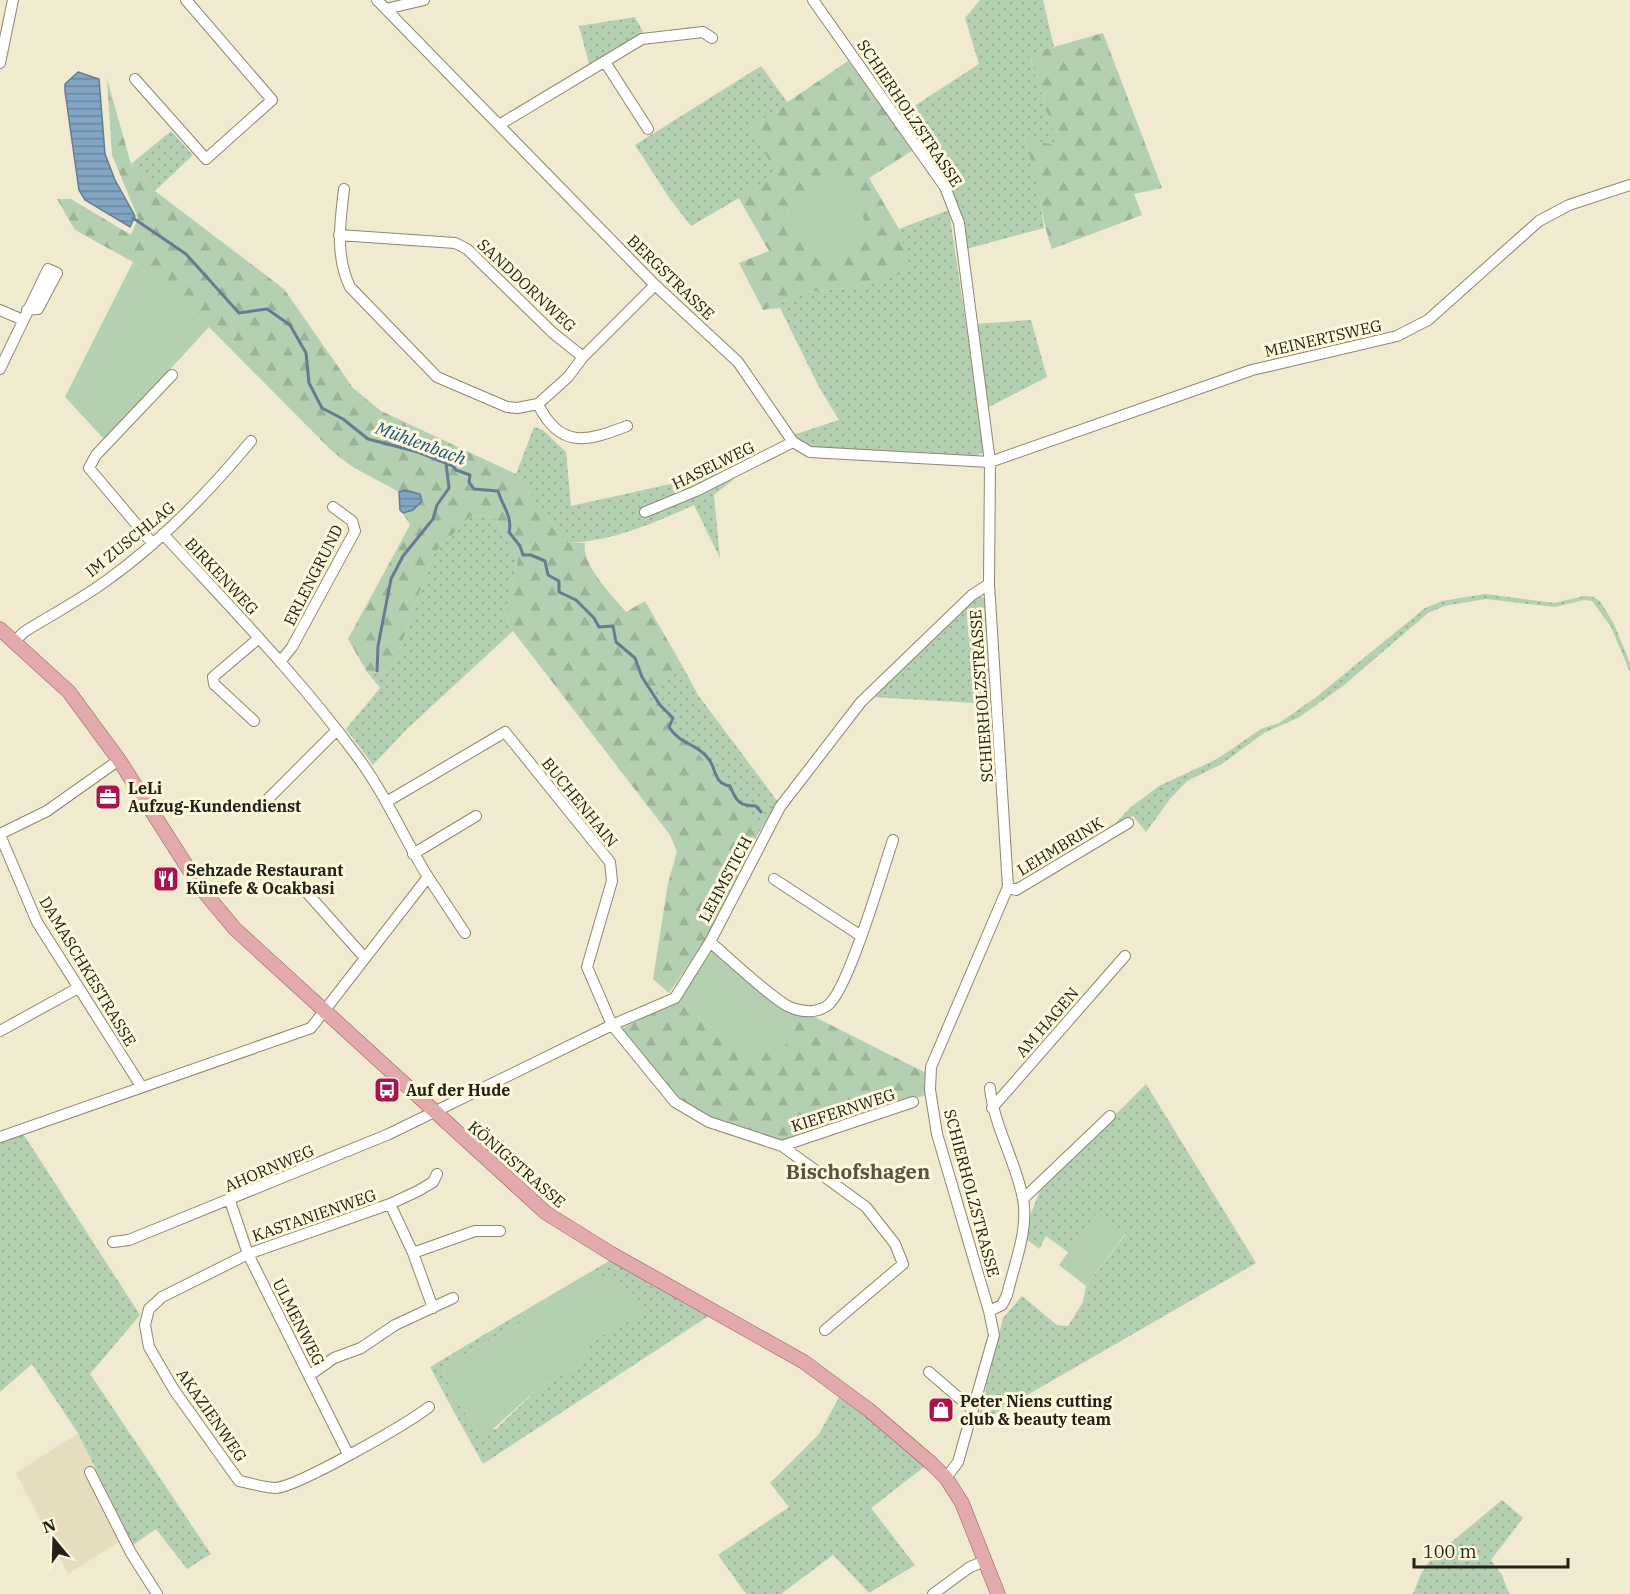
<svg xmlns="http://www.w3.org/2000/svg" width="1630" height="1594" font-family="'IBM Plex Serif',serif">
	<defs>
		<pattern id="grass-dots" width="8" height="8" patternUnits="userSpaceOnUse" patternTransform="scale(1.5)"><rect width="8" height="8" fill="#b5cfb2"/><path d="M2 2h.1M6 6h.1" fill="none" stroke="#9bb198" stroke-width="1.8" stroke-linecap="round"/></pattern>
		<pattern id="forest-firs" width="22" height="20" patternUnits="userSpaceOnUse" patternTransform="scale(1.5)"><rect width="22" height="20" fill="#b5cfb2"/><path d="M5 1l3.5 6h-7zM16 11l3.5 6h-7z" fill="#9bb198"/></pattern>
		<pattern id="water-rules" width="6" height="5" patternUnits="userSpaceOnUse" patternTransform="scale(1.5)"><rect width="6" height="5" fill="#81a5c3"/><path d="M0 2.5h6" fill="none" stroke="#69869d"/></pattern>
	</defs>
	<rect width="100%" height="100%" fill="#f0ead0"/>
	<path fill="#e5ddbd" d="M78,1433L128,1536L68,1574L16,1473Z"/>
	<path fill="url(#grass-dots)" d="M980,0H1043L1054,47L1029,55L1059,147L1024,139L1035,166L1044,228L966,249L960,212L951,185L902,114L979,64L965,18Z
		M635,17L643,32L589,64L579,26Z
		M761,66L788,103L751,127L778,175L691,226L670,199L635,145Z
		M171,131L193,155L155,191L131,164Z
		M949,210L984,447L983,452L974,457L812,448L794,438L793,435L839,420L819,387L780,308L763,310L805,292L856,287L910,271L899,229Z
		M1031,320L1047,377L985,409L974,324Z
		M534,427L543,430L566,452L571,506L729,471L734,479L714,495L720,558L694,505C655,523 610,542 566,543L516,474Z
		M483,515L494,517L518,560L505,615L513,631L407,729L373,765L346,729L380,688L367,672L381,673L396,660L433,554L470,517Z
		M1485,594L1554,603L1584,596L1593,597L1600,601L1614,624L1630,663V672L1611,627L1592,601L1584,600L1555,607L1486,599L1444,606L1428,613L1343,686L1298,718L1264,733L1222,764L1187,781L1170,799L1146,832L1133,816L1112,827L1131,807L1159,786L1217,759L1261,729L1279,723L1315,698L1425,608L1442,601Z
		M979,596L985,599L992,704L871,697L961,609Z
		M683,667L698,695L778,802L759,832L711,768L646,697Z
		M1146,1084L1256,1263L977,1424L1003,1318L1022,1296L1057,1325L1068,1326L1083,1302L1086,1286L1126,1234L1097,1213L1069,1253L1046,1236L1039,1249L1025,1238L1029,1219L1040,1190Z
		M22,1132L140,1315L90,1374L211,1554L187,1569L156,1529L133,1545L78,1433L32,1364L0,1392V1140Z
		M614,1258L713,1313L483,1464L449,1403L457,1400L477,1431L496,1429L541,1386L579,1367L590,1345L609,1330L642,1315L623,1287L592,1271Z
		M524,1311L525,1317L519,1324L444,1366L442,1370L453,1392L447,1399L430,1367Z
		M842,1392L928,1464L871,1508L915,1565L869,1593L833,1555L781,1594H746L718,1555L789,1507L770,1483L819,1434Z
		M1502,1500L1523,1518L1491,1560L1502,1575L1509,1594H1413L1421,1574L1430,1560Z"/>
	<path fill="url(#forest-firs)" fill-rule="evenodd" d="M1103,33L1162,188L1134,194L1142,215L1052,249C1039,212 1039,176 1024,138L1058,146L1029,54Z
		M848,61L915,149L869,178L899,229L911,271L856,287L805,292L763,310L739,263L769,251L738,197L777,175L751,127ZM835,177L817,259L807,237L787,210Z
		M107,79L131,164L155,191L284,289L353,388L381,411L516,474L566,543H585C581,565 613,596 626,612L645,601L683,667L647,697L711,768L759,832L705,941L669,993L653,979L668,883L677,852L670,835L513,631L505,615L518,560L494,517L483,515L470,517L433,554L396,660L381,673L367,672L348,639L410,525L403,513L409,512L405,490L399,492L351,466L331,450L209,327L133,262L75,230L57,199H71L131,235L138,218L112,155Z
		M678,1000L726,1039L795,1028L787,1010L815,1017L928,1074L926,1095L782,1143L708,1120L682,1105L619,1030Z"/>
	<path fill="#b5cfb2" d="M835,177L859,205L871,240L817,259L807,237L787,210Z
		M133,262L209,327L105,440L65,397Z
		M714,948L787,1010L795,1028L792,1041L770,1054L726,1039L678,1000Z
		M1097,1212L1126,1233L1086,1286L1059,1265Z
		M592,1271C610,1280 644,1290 642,1315L609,1330L590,1345L579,1367L541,1386L485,1436L477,1431L457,1400L449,1403L447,1399L453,1392L442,1370L444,1366L519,1324L525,1317L524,1311Z"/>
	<path fill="url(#water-rules)" stroke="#657d90" stroke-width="1.5" d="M78,72L99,79L105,154L115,180L135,216L130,227L85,200L79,190L65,91V84Z
		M405,490L420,494L422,501L413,510L403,513L400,510L399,492Z"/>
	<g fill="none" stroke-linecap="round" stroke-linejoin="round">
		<path stroke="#657d90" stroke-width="3" d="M133,218L186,254L239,313L267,309L290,325L306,353L309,383L322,408L343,419L368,439L418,452L453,466L456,470L470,475L469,482L474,489L498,491C502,505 513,517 509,532L520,546L523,555H531L545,561L548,575L559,581V592L576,600L594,618L599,627L613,626L616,642L635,658L642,677L660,705L673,718L669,727C679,744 699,744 710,761C717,772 714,783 730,786C736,801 739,806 756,806L761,812
			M377,671L378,646L391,579L403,556L433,519L437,505L449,488L446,463"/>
		<g stroke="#8d876f" stroke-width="12">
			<path id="minor" d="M377,0L655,285L738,362L793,442L810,452L990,462L1252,370L1397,336L1428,320L1539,221L1569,205L1630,185
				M813,0L945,187L959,223L990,462L989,584L1008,887L931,1067L930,1090L937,1134L989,1311L994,1335L958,1462L946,1478
				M386,9L424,0
				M605,62L648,129
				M0,63L13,0
				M135,79L206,159L272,100L186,0
				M499,125L642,39L703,32L712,38
				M344,189C340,222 335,256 350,287L437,377L507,407L517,408L538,404L568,377L583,357L655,285
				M339,235L455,243L467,249L553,333L583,357
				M0,310L23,320
				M0,369L48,269L57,273L38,309L27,310
				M538,404C560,450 588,441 627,426
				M645,512L696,491L793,442
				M153,544L89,468L96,455L172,375
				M14,642L24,632C51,615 80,600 106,581C161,542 208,493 251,441
				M280,662L292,647L355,531L352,521L333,507
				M254,721L214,684L213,677L259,638
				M269,798L337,730
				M388,801L505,732L610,862L612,881L587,967L612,1025L675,1102L709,1122L782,1146L866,1207L895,1244L903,1264L825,1330
				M0,834L47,811L119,760
				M0,835L37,922L141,1086
				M413,854L476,816
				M428,877L465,933
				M774,879L861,936
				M301,886L364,957
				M1008,887L1016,890L1128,823
				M710,942C726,955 776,1003 792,1008C803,1012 816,1013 827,1006C848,992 883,869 893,840
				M0,1031L78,988
				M992,1108L1125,956
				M0,1137L311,1028L428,877C403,837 385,793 356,755C298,676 229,606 163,534
				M782,1146L913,1102
				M1023,1199L1110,1116
				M230,1201L248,1254L348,1454
				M390,1204L413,1253L433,1308
				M113,1242L129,1240L389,1134L612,1025L675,998L710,942L780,807L861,702L972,595L989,584
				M413,1253L475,1231H500
				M989,1311L1002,1305L1007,1295C1014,1265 1029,1229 1023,1199C1016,1161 994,1127 990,1088
				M929,1372L973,1410
				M310,1375L334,1358L361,1348L395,1325L453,1298
				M429,1407C407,1424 299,1486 276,1488C264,1488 251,1483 239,1481L174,1390L149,1347L145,1325L149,1309L162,1297L248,1254L390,1204L418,1191L433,1182L437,1174
				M90,1472L131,1553L157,1594
				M933,1594L970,1567L985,1561"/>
		</g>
		<g stroke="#935655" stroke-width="15">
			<path id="major" d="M0,629L69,692L119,760L200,887L235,929L546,1213L612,1254L804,1362L869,1410L932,1464L946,1478L962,1503L998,1594"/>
		</g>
		<use href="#minor" stroke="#fff" stroke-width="10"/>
		<use href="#major" stroke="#e2aaad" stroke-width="14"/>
	</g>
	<defs>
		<g id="office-square" transform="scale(1.35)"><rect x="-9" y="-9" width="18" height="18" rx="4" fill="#a7144f" stroke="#fef8dd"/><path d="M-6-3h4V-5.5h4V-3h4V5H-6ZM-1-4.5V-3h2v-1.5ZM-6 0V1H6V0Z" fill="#fff"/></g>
		<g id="restaurant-square" transform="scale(1.35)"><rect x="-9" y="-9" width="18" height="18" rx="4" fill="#a7144f" stroke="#fef8dd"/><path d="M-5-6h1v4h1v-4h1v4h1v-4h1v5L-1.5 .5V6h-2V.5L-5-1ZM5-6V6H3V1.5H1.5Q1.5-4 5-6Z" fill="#fff"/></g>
		<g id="bus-square" transform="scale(1.35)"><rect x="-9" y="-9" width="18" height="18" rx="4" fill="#a7144f" stroke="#fef8dd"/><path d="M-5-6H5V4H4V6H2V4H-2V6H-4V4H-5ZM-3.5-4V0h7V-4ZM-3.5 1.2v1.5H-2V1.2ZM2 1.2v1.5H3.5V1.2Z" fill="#fff"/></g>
		<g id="shop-square" transform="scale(1.35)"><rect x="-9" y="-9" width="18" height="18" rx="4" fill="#a7144f" stroke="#fef8dd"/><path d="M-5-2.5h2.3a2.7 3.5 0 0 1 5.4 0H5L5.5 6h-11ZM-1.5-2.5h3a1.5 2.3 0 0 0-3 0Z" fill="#fff"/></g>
	</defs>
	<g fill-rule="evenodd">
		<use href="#office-square" x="108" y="797"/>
		<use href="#restaurant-square" x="166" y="879"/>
		<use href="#bus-square" x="387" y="1090"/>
		<use href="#shop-square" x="941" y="1410"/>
	</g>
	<g text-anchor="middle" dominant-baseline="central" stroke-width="6" stroke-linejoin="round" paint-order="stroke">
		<g font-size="16" fill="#232118" stroke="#fef8dd">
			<text transform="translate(910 113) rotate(56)">SCHIERHOLZSTRASSE</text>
			<text transform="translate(671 277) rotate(44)">BERGSTRASSE</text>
			<text transform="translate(527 285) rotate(43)">SANDDORNWEG</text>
			<text transform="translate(1323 338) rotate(-13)">MEINERTSWEG</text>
			<text transform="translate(713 465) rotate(-26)">HASELWEG</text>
			<text transform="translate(130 539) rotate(-39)">IM ZUSCHLAG</text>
			<text transform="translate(313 575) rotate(-63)">ERLENGRUND</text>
			<text transform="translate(222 576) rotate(47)">BIRKENWEG</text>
			<text transform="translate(981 696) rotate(-94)">SCHIERHOLZSTRASSE</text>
			<text transform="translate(580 802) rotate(51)">BUCHENHAIN</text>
			<text transform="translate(1060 846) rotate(-31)">LEHMBRINK</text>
			<text transform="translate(725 879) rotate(-62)">LEHMSTICH</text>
			<text transform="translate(88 971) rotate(59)">DAMASCHKESTRASSE</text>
			<text transform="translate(1047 1022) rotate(-49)">AM HAGEN</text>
			<text transform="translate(843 1110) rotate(-18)">KIEFERNWEG</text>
			<text transform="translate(517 1164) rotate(41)">KÖNIGSTRASSE</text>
			<text transform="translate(269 1168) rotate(-23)">AHORNWEG</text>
			<text transform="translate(972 1193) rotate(75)">SCHIERHOLZSTRASSE</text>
			<text transform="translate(314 1215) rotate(-19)">KASTANIENWEG</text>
			<text transform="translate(299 1322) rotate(63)">ULMENWEG</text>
			<text transform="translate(212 1415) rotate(55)">AKAZIENWEG</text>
		</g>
		<g font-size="16" font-weight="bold" fill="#232118" stroke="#fef8dd" text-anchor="start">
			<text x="128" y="788">LeLi<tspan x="128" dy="18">Aufzug-Kundendienst</tspan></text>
			<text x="186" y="870">Sehzade Restaurant<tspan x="186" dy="18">Künefe &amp; Ocakbasi</tspan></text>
			<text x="406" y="1090">Auf der Hude</text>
			<text x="960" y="1401">Peter Niens cutting<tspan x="960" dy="18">club &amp; beauty team</tspan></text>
		</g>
		<g font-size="18" font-style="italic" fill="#1a537c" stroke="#fef8dd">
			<text transform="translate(421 443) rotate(20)">Mühlenbach</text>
		</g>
		<g font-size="20" font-weight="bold" fill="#58533d" stroke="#fef8dd">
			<text x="858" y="1171">Bischofshagen</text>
		</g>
	</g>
	<g transform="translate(54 1540) rotate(341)" stroke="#fef8dd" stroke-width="4.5" paint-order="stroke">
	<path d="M0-4.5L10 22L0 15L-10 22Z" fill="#232118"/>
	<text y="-9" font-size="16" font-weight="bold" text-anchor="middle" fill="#232118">N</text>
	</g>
	<path d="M1414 1558v9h154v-9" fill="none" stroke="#232118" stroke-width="3"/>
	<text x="1423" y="1558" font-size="18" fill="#232118" stroke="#fef8dd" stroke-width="4.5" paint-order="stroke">100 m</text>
</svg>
